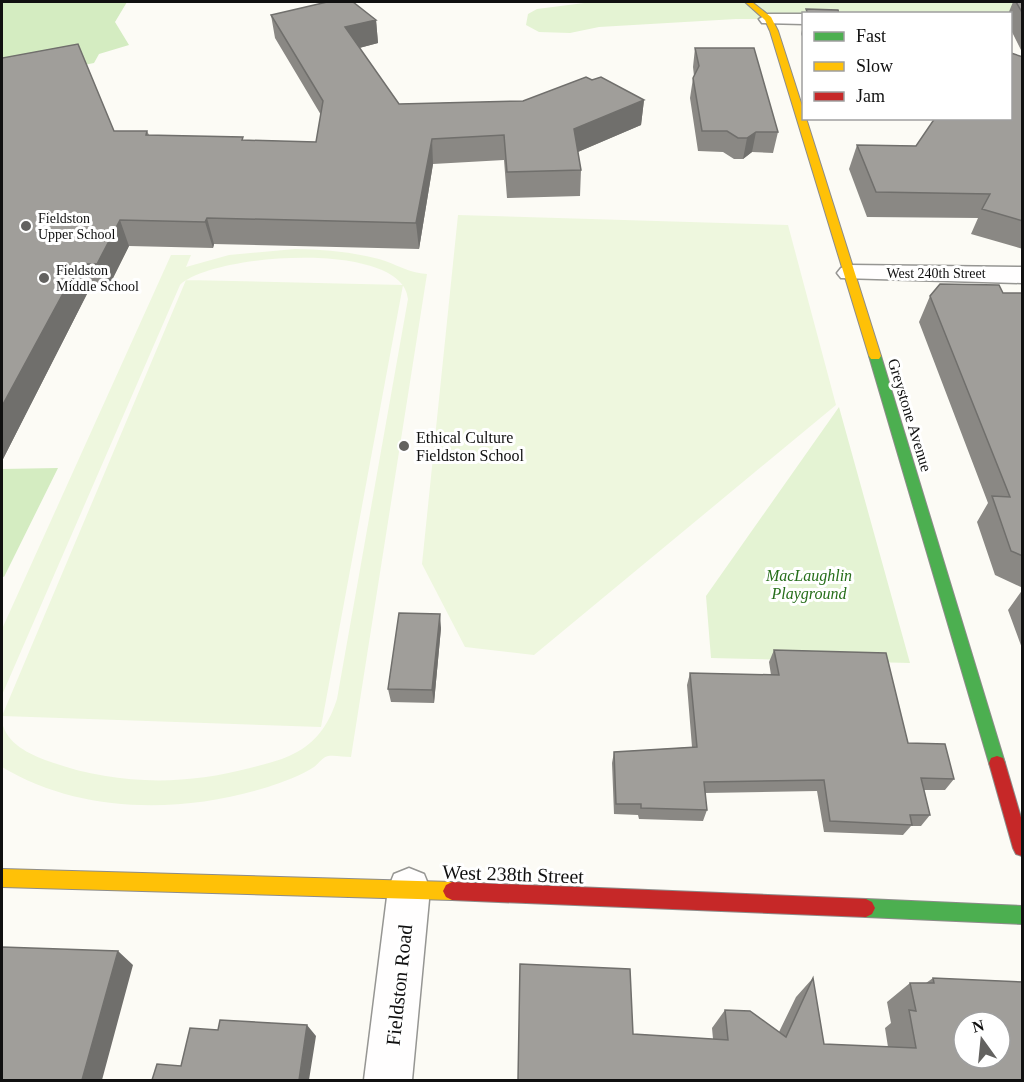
<svg xmlns="http://www.w3.org/2000/svg" width="1024" height="1082" font-family="'Times New Roman',serif">
	<rect width="100%" height="100%" fill="#fcfbf5"/>
	<path fill="#e4f3d3" d="M592,2H1022V13L804,14L803,19H736L599,27L570,33L539,32L526,25L528,14L537,9Z
		M839,407L910,663L711,658L706,596Z"/>
	<path fill="#d4ecc1" d="M2,2H127L115,22L129,45L99,54L94,63L2,81Z
		M58,468L4,577L2,576V469Z"/>
	<path fill="#eef7de" d="M458,215L788,225L836,405L534,655L465,647L422,564Z
		M295,249C323,249 351,252 379,259C396,264 409,273 427,274L351,757C344,757 335,755 328,756C323,757 318,764 314,767C300,776 283,782 268,787C182,814 80,814 2,767V722C7,744 29,754 48,761C114,785 183,786 250,768C266,764 283,760 297,752C319,740 330,721 337,699L408,299C403,240 213,253 180,285L2,695V629L171,255H191L186,267L229,255Z
		M186,280L403,285L321,727L2,716Z"/>
	<g fill="none" stroke-linecap="round" stroke-linejoin="round">
		<g stroke="#969693" stroke-width="3">
			<path id="street" d="M768,14H804V24L762,23L759,19Z
				M850,265L1022,267V283L841,278L837,273L841,268Z
				M409,868L424,874L430,889L412,1080H364L388,889L394,874Z"/>
		</g>
		<g stroke="#8d8c8a" stroke-width="2">
			<path id="fast" d="M875,352L881,356L1005,763L1003,768L997,770L991,768L989,763L869,356Z
				M866,899L1022,906V924L866,917L860,914L857,908L860,902Z"/>
		</g>
		<g stroke="#8d8c8a" stroke-width="2">
			<path id="slow" d="M745,2H752L771,17L778,31L804,112V118H806L881,356L879,359H871L869,356L770,31L765,20Z
				M2,869L452,882L458,885L461,891L458,897L452,900L2,887Z"/>
		</g>
		<g stroke="#8d8c8a" stroke-width="2">
			<path id="jam" d="M997,756L1003,758L1005,763L1022,821V856L1016,854L1013,848L989,763L991,758Z
				M452,882L866,899L872,902L875,908L872,914L866,917L452,900L446,897L443,891L446,885Z"/>
		</g>
		<use href="#street" fill="#fffefe" fill-rule="evenodd"/>
		<use href="#fast" fill="#4caf50" fill-rule="evenodd"/>
		<use href="#slow" fill="#ffc107" fill-rule="evenodd"/>
		<use href="#jam" fill="#c62828" fill-rule="evenodd"/>
	</g>
	<path fill="#8a8884" d="M1013,2H1023V54L1011,30V14H1008Z
		M271,15L376,20L378,43L359,48L399,104L523,101L592,80L644,100L641,125L578,152L581,170L580,196L507,198L504,160L433,164L419,249L214,244L213,248L129,246L107,290H89L2,461V58L114,131H147L149,135L244,140L316,142L321,115L275,38Z
		M804,22V41L801,34Z
		M695,48L778,132L773,153L752,152L743,159H734L723,152L698,151L690,98L693,78L694,76L693,67Z
		M1023,57V249L971,234L978,218L867,217L849,169L857,145L916,146Z
		M1003,293H1023V588L995,575L977,522L988,503L919,322L930,296Z
		M1023,589V651L1008,610Z
		M441,628L434,703L391,702L388,689Z
		M774,650L908,743L954,779L945,790H924L930,815L921,826H911L903,835L824,832L817,791L705,793L707,810L703,821L639,819L638,815L614,814L612,763L614,752L692,747L687,685L690,673L771,675L769,662Z
		M813,978L824,1044L888,1047L885,1028L891,1023L887,1002L910,983H926L933,978L1023,1080L633,1034L713,1039L712,1028L725,1010L779,1032L796,997Z"/>
	<path fill="#706f6c" d="M376,20L378,43L348,51L345,27Z
		M644,100L641,125L573,154L574,129Z
		M756,132L752,152L743,159L747,138Z
		M432,139L433,164L419,249L416,223Z
		M207,218L214,244L213,248L205,222Z
		M120,220L129,246L107,290L97,264Z
		M79,264L89,290L2,461V406Z
		M440,614L441,628L434,703L432,690Z
		M118,951L133,965L102,1080H82Z
		M307,1025L316,1036L309,1080H299Z"/>
	<path fill="#a09e9a" stroke="#706f6c" stroke-width="1.5" fill-rule="evenodd" d="M327,2H353L376,20L345,27L399,104L523,101L586,77L592,80L601,77L644,100L574,129L581,170L507,172L504,135L432,139L416,223L207,218L205,222L120,220L97,264H79L2,406V58L78,44L114,131H147L146,135L243,137L242,140L316,142L323,101L271,15Z
		M1016,2H1023V14Z
		M806,9L838,10L839,14H808Z
		M695,48H754L778,132H756L747,138H738L727,131H702L693,78L699,66Z
		M1011,53L1023,57V221L982,209L990,194L876,192L857,145L916,146L935,118H1011Z
		M940,284L999,285L1003,293H1023V556L1011,551L992,496L1010,497L930,296Z
		M399,613L440,614L432,690L388,689Z
		M774,650L886,653L908,743L945,744L954,779L921,778L930,815H910L912,825L830,821L824,780L704,782L707,810L641,808V804H616L614,752L697,747L690,673L779,675Z
		M2,947L118,951L82,1080H2Z
		M520,964L630,969L633,1034L728,1040L725,1010L750,1011L786,1037L813,978L824,1044L916,1048L909,1010L916,1011L910,983H934L933,978L1023,982V1080H518ZM964,1022H1000V1058H964Z
		M220,1020L307,1025L299,1080H152L157,1064L181,1066L190,1028L218,1030Z"/>
	<g fill="#636260" stroke="#fff" stroke-width="2">
		<circle cx="26" cy="226" r="6"/>
		<circle cx="44" cy="278" r="6"/>
		<circle cx="404" cy="446" r="6"/>
	</g>
	<g text-anchor="middle" dominant-baseline="central" stroke-width="6" stroke-linejoin="round" paint-order="stroke">
		<g font-size="14" fill="#101010" stroke="#fff" text-anchor="start">
			<text x="38" y="218">Fieldston<tspan x="38" dy="16">Upper School</tspan></text>
			<text x="56" y="270">Fieldston<tspan x="56" dy="16">Middle School</tspan></text>
		</g>
		<g font-size="14" fill="#101010" stroke="#fff">
			<text x="936" y="273">West 240th Street</text>
		</g>
		<g font-size="16" fill="#101010" stroke="#fff">
			<text transform="translate(910 415) rotate(73)">Greystone Avenue</text>
		</g>
		<g font-size="16" fill="#101010" stroke="#fff" text-anchor="start">
			<text x="416" y="437">Ethical Culture<tspan x="416" dy="18">Fieldston School</tspan></text>
		</g>
		<g font-size="16" font-style="italic" fill="#266e1a" stroke="#fff">
			<text x="809" y="575">MacLaughlin<tspan x="809" dy="18">Playground</tspan></text>
		</g>
		<g font-size="20" fill="#101010" stroke="#fff">
			<text transform="translate(513 874) rotate(2)">West 238th Street</text>
			<text transform="translate(399 985) rotate(-84)">Fieldston Road</text>
		</g>
	</g>
	<rect width="1024" height="1082" fill="none" stroke="#101010" stroke-width="6"/>
	<rect x="802" y="12" width="210" height="108" fill="#ffffff" stroke="#9f9f9f" stroke-width="1.5"/>
	<rect x="814" y="32" width="30" height="9" fill="#4caf50" stroke="#9f9f9f" stroke-width="1.5"/>
	<text x="856" y="42" font-size="18" fill="#101010">Fast</text>
	<rect x="814" y="62" width="30" height="9" fill="#ffc107" stroke="#9f9f9f" stroke-width="1.5"/>
	<text x="856" y="72" font-size="18" fill="#101010">Slow</text>
	<rect x="814" y="92" width="30" height="9" fill="#c62828" stroke="#9f9f9f" stroke-width="1.5"/>
	<text x="856" y="102" font-size="18" fill="#101010">Jam</text>
	<g transform="translate(982 1040) rotate(345)"><circle r="28" fill="#ffffff" stroke="#9f9f9f" stroke-width="1.5"/>
	<path d="M0-4.5L10 22L0 15L-10 22Z" fill="#636260"/>
	<text y="-9" font-size="16" font-weight="bold" text-anchor="middle" fill="#101010">N</text>
	</g>
</svg>
